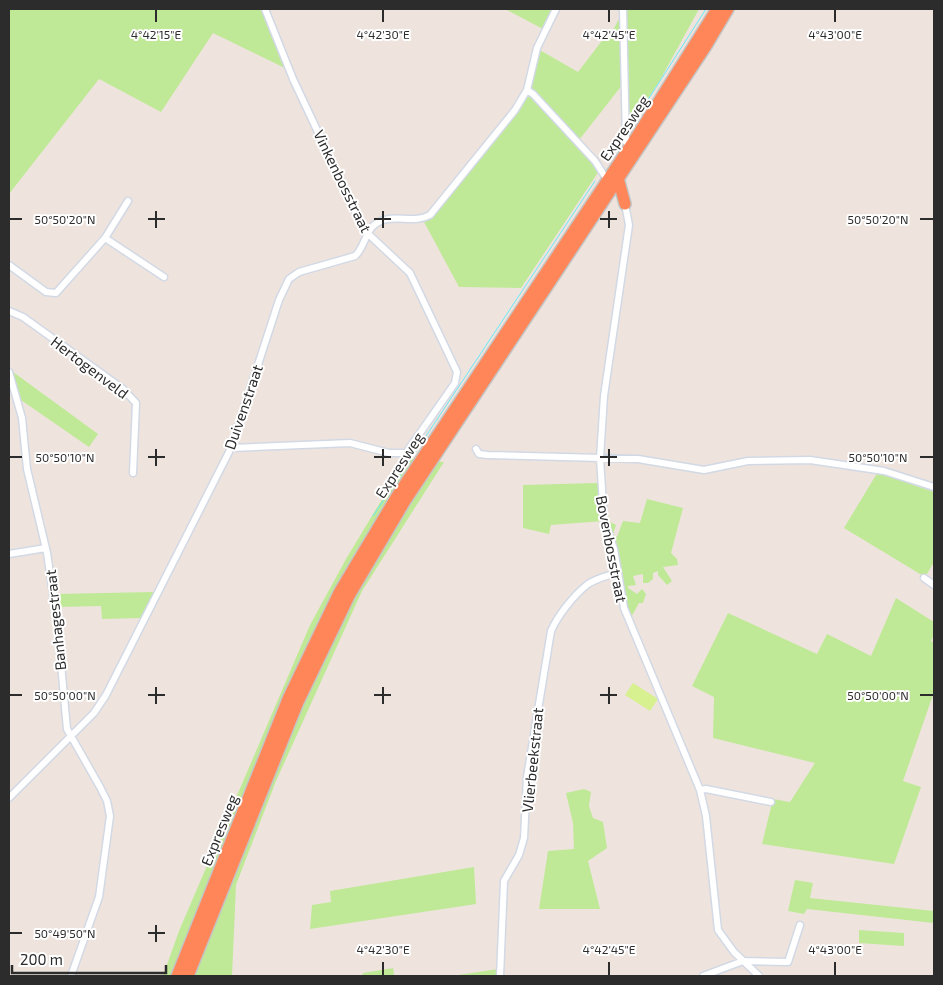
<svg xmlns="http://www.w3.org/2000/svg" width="943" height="985" font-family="'Exo 2',sans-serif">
	<rect width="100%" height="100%" fill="#eee4dd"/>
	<path fill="#bfe996" d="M9,9H262L287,69L213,33L161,112L99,79L9,194Z
		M505,9H554L543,29Z
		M624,9H699L660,80L627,131L623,84L579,140L530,87L538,49L578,72L604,38L608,40Z
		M531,96L599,171L521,288L459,287L423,220L526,97Z
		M9,369L98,434L89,447L18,398Z
		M407,458L444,462L362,591L276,781L236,885L232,976H163L179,931L310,625L346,559Z
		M882,472V474L934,492V562L925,577L844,528L876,475Z
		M598,483L600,484L610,522L616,525L613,534L617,537L623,521L640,523L647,499L683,508L671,553L677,559L678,565L663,567L672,581L667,585L658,575V571L653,573V579L648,583H643V574L633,576L636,585L628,586V588L637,594L642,589L646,594L643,603H639L629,621L614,549L603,521L551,525L549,534L523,528V485Z
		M154,592L141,618L102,619L101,606L57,607L55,594Z
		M896,598L934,622V635L931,641L934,643V692L903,781L921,787L894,864L762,844L773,799L790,802L815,763L713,738L714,697L692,686L728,613L817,654L827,634L871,656Z
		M584,789L591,792L589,806L593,818L603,822L607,848L588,861L600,909H539L548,851L574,849L573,823L566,793Z
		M474,867L476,904L310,929L312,905L331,902L330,891Z
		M795,880L813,883L810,898L934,911V923L807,909L804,914L788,911Z
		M859,930L904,933V946L859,943Z
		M393,968L394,976H362L363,973Z
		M498,969L497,976H452Z"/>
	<path fill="#d7f191" d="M633,683L658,699L650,711L625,695Z"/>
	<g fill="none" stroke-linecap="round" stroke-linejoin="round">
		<path stroke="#69e8f7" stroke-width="1" d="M628,131L706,9
			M373,516L595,181"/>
		<g stroke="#d2d9e5" stroke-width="9">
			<path id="street" d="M623,9L626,142
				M527,90L533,94L595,161L604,175
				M625,204L629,225L604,396L600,458L604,520L614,549L624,608L700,790L706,816L718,930L734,952L759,976
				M105,238L164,277
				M9,265L46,292L56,293L105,238L128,201
				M9,311L23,317L123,389L136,403L133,473
				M9,372L22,418L27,469L47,553L57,621L67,729L100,787L107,801L110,816L99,897L71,976
				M231,448L350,443L389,453H406L455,383L457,372L410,273L364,230L293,79L265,9
				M476,449L479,454L488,455L638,459L704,470L748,461L810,460L884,471L934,487
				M9,554L46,548
				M924,578L934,585
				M700,790L706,789L771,802
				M9,798L94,713L106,695L231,448L279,300L289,279L299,272L355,256C364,248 365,234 373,226C389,211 413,225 430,215L515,110L527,90L537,48L556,9
				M500,976L504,881L519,855L524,838L527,777L551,631C558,615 574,595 588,584C597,578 608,576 618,572
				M703,976L743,961L788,962L800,925"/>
		</g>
		<g stroke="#c4c4c4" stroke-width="14">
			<path id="highway" d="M618,178L625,204
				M177,976L288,699L340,591L397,496L639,133L717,9
				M188,976L298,702L349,596L405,501L706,46L728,9"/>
		</g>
		<use href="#street" stroke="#fff" stroke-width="6"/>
		<use href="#highway" stroke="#ff8658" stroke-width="11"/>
	</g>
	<path fill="none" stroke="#2c2c2c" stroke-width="2" d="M156,10V22M383,10V22M609,10V22M835,10V22M156,211V228M383,211V228M609,211V228M10,219H22M148,219H165M374,219H391M600,219H617M920,219H933M156,449V466M383,449V466M609,449V466M10,457H22M148,457H165M374,457H391M600,457H617M920,457H933M156,687V704M383,687V704M609,687V704M10,695H22M148,695H165M374,695H391M600,695H617M920,695H933M156,925V942M10,933H22M148,933H165M383,962V975M609,962V975M835,962V975"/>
	<g text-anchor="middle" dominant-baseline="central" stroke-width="4" stroke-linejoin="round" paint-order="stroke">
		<g font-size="15" fill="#2c2c2c" stroke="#fff">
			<text transform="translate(624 128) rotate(-56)">Expresweg</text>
			<text transform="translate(343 181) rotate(64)">Vinkenbosstraat</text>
			<text transform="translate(90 367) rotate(37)">Hertogenveld</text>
			<text transform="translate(243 407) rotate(-71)">Duivenstraat</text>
			<text transform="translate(399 465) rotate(-57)">Expresweg</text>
			<text transform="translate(612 549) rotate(79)">Bovenbosstraat</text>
			<text transform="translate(55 620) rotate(-96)">Banhagestraat</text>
			<text transform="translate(532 760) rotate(-84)">Vlierbeekstraat</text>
			<text transform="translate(219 830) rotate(-68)">Expresweg</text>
		</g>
	</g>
	<g font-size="12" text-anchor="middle" fill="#2c2c2c" stroke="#fff" stroke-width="4" stroke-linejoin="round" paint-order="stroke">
		<text x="156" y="39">4°42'15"E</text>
		<text x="383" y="39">4°42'30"E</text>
		<text x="609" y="39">4°42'45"E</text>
		<text x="835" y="39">4°43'00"E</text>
		<text x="65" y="224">50°50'20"N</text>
		<text x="878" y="224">50°50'20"N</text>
		<text x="65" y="462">50°50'10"N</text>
		<text x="878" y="462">50°50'10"N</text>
		<text x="65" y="700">50°50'00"N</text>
		<text x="878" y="700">50°50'00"N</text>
		<text x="65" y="938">50°49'50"N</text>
		<text x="383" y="954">4°42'30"E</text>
		<text x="609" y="954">4°42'45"E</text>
		<text x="835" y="954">4°43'00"E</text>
	</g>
	<rect width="943" height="985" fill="none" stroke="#2c2c2c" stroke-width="20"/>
	<path d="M12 965v8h154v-8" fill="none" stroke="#2c2c2c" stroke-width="2.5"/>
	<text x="20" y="965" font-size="15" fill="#2c2c2c" stroke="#ffffff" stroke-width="4" paint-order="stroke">200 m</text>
</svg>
